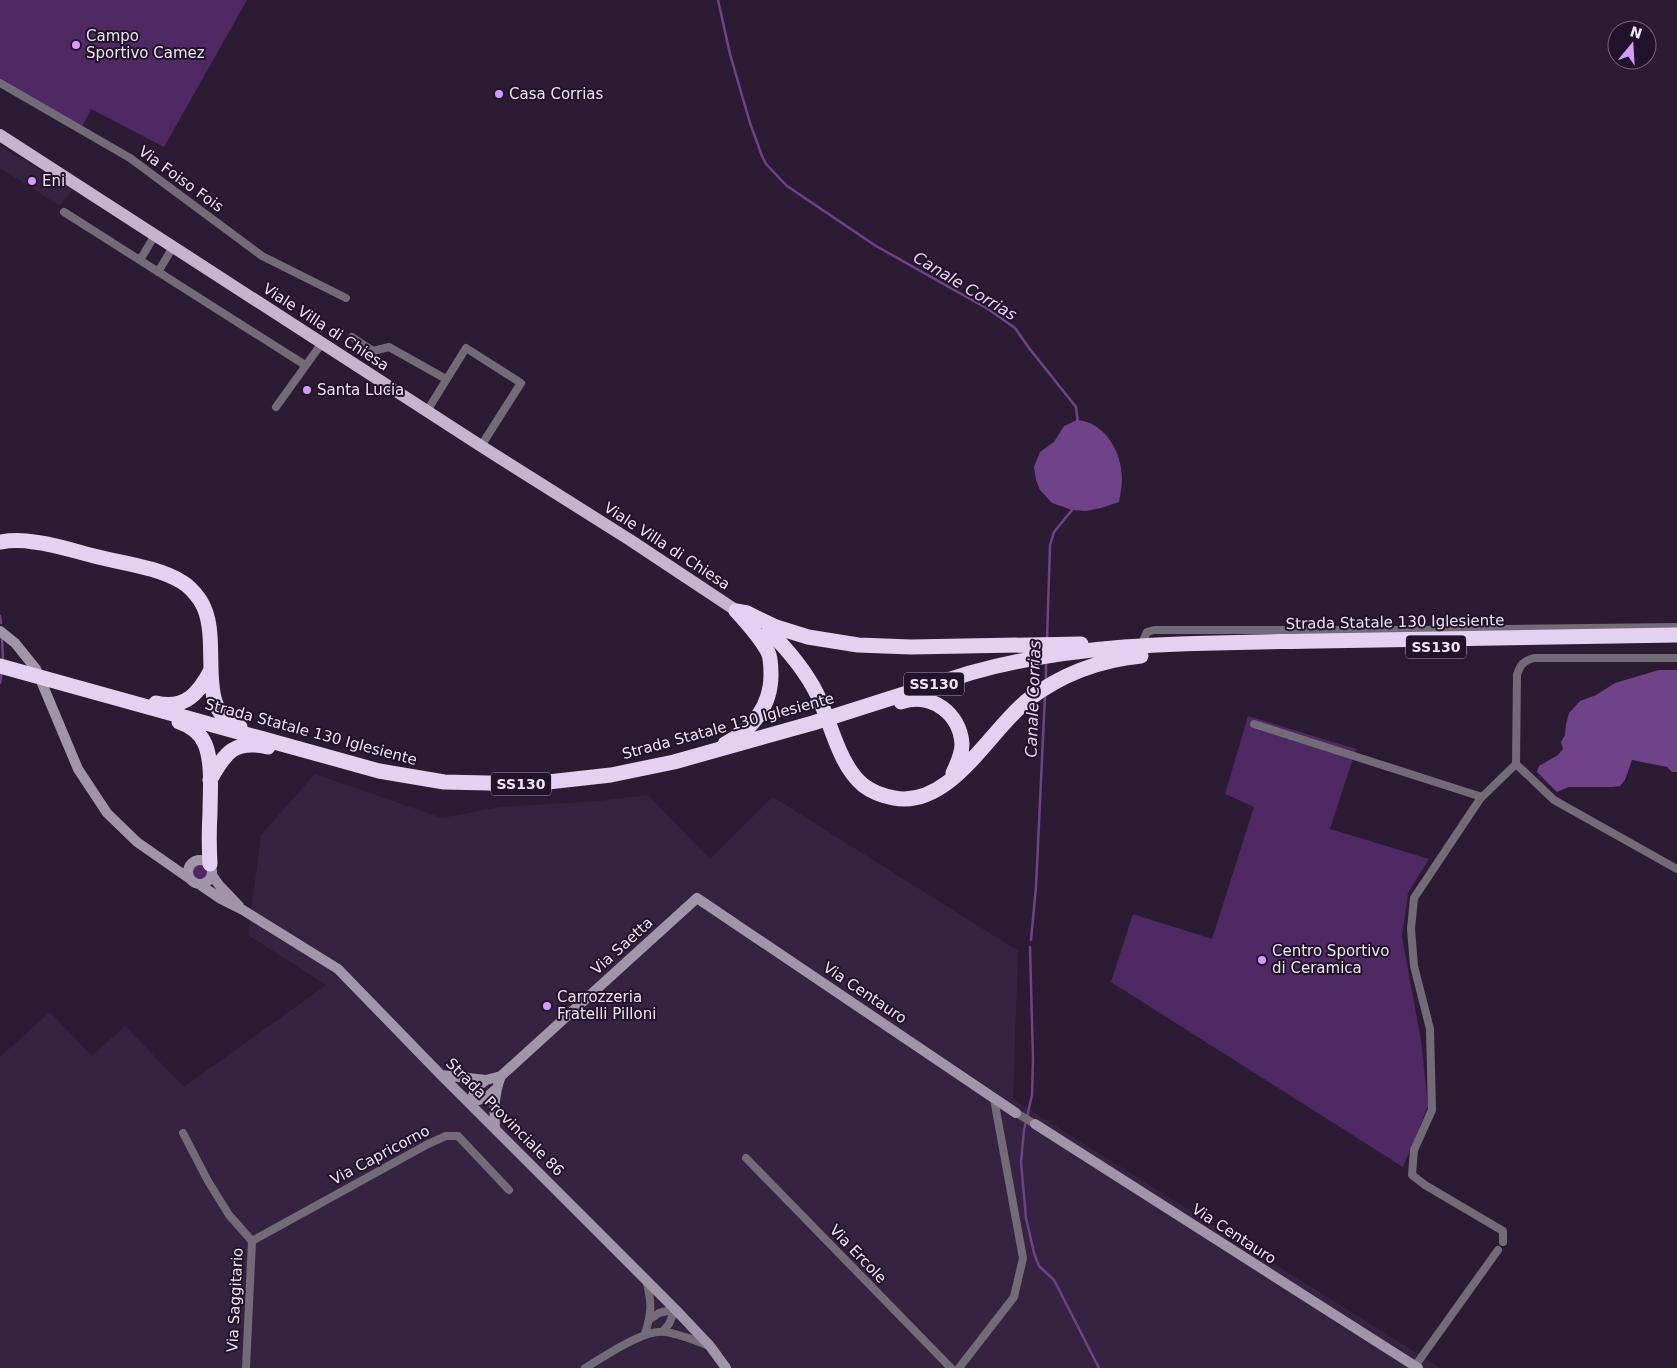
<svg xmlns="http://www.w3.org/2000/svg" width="1677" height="1368" font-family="'DejaVu Sans',sans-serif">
	<rect width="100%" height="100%" fill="#2b1c34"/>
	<path fill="#362341" d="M0,146L72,190L60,206L0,168Z
		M315,774L442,818L500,807L599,801L648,795L710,859L773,797L1018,951L1013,1099L1440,1368H0V1057L50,1012L92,1056L125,1026L184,1087L326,985L248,935L261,835Z"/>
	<path fill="#4e2963" d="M0,0H247L164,147L91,109L82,127L0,81Z
		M1248,716L1356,749L1330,829L1429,859L1408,893L1402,937L1421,1040L1428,1106L1403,1167L1111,982L1133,914L1212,939L1254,807L1225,794Z
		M191 872a9 9 0 1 1 18 0a9 9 0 1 1-18 0Z"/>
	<path fill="#6f4289" d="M1077,420C1105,422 1122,452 1122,479C1122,487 1120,495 1119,502L1101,508L1086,511L1072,510L1052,503L1040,490L1036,480L1034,467L1040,452L1054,442L1064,426Z
		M1659,670H1677V772H1672L1667,767L1632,760L1625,780L1620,786L1612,787H1569L1557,792L1537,772L1539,766L1558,755L1563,749L1561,742L1565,735L1566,724L1569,713L1580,701L1596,695L1615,683Z"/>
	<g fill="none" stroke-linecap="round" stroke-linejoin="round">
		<path stroke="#6f4289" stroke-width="2.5" d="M718,0L730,54L750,123L762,156L766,164L787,186L876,246L988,309L1015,328L1029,348L1076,407L1078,423
			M0,616L1,623
			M2,638L3,661
			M1047,640L1050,545L1054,532L1072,510L1073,507
			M1046,682V663
			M0,683L2,671
			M1031,940L1036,887L1045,695
			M1030,947L1033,1059L1032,1095L1024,1130L1021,1162L1026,1218L1034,1253L1039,1266L1054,1280L1099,1368"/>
		<path stroke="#736b78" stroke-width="8" d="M0,83L130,158L262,256L346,298
			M64,212L305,365
			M140,260L155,235
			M158,272L173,247
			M352,337L373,351L389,347L446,379
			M276,407L322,343
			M427,411L466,348L521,383L481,446
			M1142,643L1147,632L1154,630H1418L1677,627
			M1254,724L1482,797
			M1516,764L1554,800L1677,869
			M1016,1113L1035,1124
			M183,1133L208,1181L229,1215L252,1241L246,1368
			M746,1158L951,1368
			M252,1241L428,1144L446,1136H458L509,1190
			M1503,1242V1231L1425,1185L1412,1175L1414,1150L1432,1110L1430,1029L1414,966L1411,929L1414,898L1480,799L1516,764L1517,675C1520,665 1523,661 1534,658H1677
			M649,1320L659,1313L675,1309
			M663,1331L669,1324L675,1309
			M645,1334C652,1311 652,1303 646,1280
			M1415,1366L1498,1250
			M585,1368C604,1357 643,1329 665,1332C680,1334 694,1340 709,1346
			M959,1368L1014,1297L1023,1258L994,1099"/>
		<path stroke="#a195a9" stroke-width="10" d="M0,631L15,643L36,669L78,769L107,813L137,842L190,879
			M188 872a12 12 0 1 1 24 0a12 12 0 1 1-24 0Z
			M212,875L219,885L239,906
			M199,884L221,899L243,910L338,969L441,1075L675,1309L710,1346L726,1368
			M441,1075L486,1080L501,1076
			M470,1103L487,1097L496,1089
			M470,1103L476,1088L486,1080
			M1035,1124L1418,1368
			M495,1128C494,1109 494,1094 501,1076L697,898L1016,1113"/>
		<path stroke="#c4b4cf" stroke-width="12" d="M0,135L481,446L630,540L743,615"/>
		<path stroke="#e4d1f2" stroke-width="15" d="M0,542C11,540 23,540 34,542C54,544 74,551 94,556C121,563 158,567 182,582C189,586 195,593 200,600C225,638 191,711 240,727
			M736,611L747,613L776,627L808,637L858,645L911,647L1081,644
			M769,631C788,650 805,670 817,694C831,722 838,764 863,785C872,792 883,796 894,798C951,809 990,729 1029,699C1062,674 1100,660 1141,656
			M0,666L379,771L444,782L530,784L611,775L674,762L813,723L970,673C1082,641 1203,643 1318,641C1438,639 1557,637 1677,635
			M901,702C931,692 960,713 962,744C962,755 957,764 953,773
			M156,703C185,710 199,693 211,670
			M179,722C191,726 200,732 205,744C213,763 210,793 210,813C209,830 209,847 210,864
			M725,744C752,730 771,706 771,675C771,668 771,658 768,652C760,637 749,625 738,613
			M210,780C225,753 234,739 268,747"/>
	</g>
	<g fill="#d59bfa" stroke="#21132a" stroke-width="2">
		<circle cx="76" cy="45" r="5"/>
		<circle cx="499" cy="94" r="5"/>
		<circle cx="32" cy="181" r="5"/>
		<circle cx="307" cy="390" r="5"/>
		<circle cx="1262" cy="960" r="5"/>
		<circle cx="547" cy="1006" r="5"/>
	</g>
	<g text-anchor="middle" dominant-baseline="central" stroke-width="4" stroke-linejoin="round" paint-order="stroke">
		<g fill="#21132a" stroke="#b0a5b8" stroke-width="1">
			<rect x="1406" y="635.5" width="60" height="23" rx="4"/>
			<rect x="904" y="672.5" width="60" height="23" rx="4"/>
			<rect x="491" y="772.5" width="60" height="23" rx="4"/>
		</g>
		<g font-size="14" font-weight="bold" fill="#eee4f5">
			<text x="1436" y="647">SS130</text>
			<text x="934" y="684">SS130</text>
			<text x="521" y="784">SS130</text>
		</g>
		<g font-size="15" fill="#eee4f5" stroke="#21132a" text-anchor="start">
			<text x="86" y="36">Campo<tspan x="86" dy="17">Sportivo Camez</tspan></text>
			<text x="509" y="94">Casa Corrias</text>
			<text x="42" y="181">Eni</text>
			<text x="317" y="390">Santa Lucia</text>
			<text x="1272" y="951">Centro Sportivo<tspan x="1272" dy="17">di Ceramica</tspan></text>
			<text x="557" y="997">Carrozzeria<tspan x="557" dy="17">Fratelli Pilloni</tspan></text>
		</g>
		<g font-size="15" fill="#eee4f5" stroke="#21132a">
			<text transform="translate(181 179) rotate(36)">Via Foiso Fois</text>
			<text transform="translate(326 327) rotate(33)">Viale Villa di Chiesa</text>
			<text transform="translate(667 546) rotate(33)">Viale Villa di Chiesa</text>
			<text transform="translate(1395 622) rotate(-1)">Strada Statale 130 Iglesiente</text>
			<text transform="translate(728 726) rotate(-15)">Strada Statale 130 Iglesiente</text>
			<text transform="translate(311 732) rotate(15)">Strada Statale 130 Iglesiente</text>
			<text transform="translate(622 946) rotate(-42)">Via Saetta</text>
			<text transform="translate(865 993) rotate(34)">Via Centauro</text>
			<text transform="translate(505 1117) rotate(45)">Strada Provinciale 86</text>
			<text transform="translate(380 1155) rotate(-28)">Via Capricorno</text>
			<text transform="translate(1234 1234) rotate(33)">Via Centauro</text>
			<text transform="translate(858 1254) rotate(46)">Via Ercole</text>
			<text transform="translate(235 1300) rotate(-87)">Via Saggitario</text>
		</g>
		<g font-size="16" font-style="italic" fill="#e9d1fa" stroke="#21132a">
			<text transform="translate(965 286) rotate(31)">Canale Corrias</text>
			<text transform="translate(1033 699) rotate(-88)">Canale Corrias</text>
		</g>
	</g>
	<g transform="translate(1632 45) rotate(18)"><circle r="24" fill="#21132a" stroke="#73677b"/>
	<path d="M0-4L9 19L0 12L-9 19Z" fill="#d59bfa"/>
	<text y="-8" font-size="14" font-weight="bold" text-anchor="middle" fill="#eee4f5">N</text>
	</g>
</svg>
